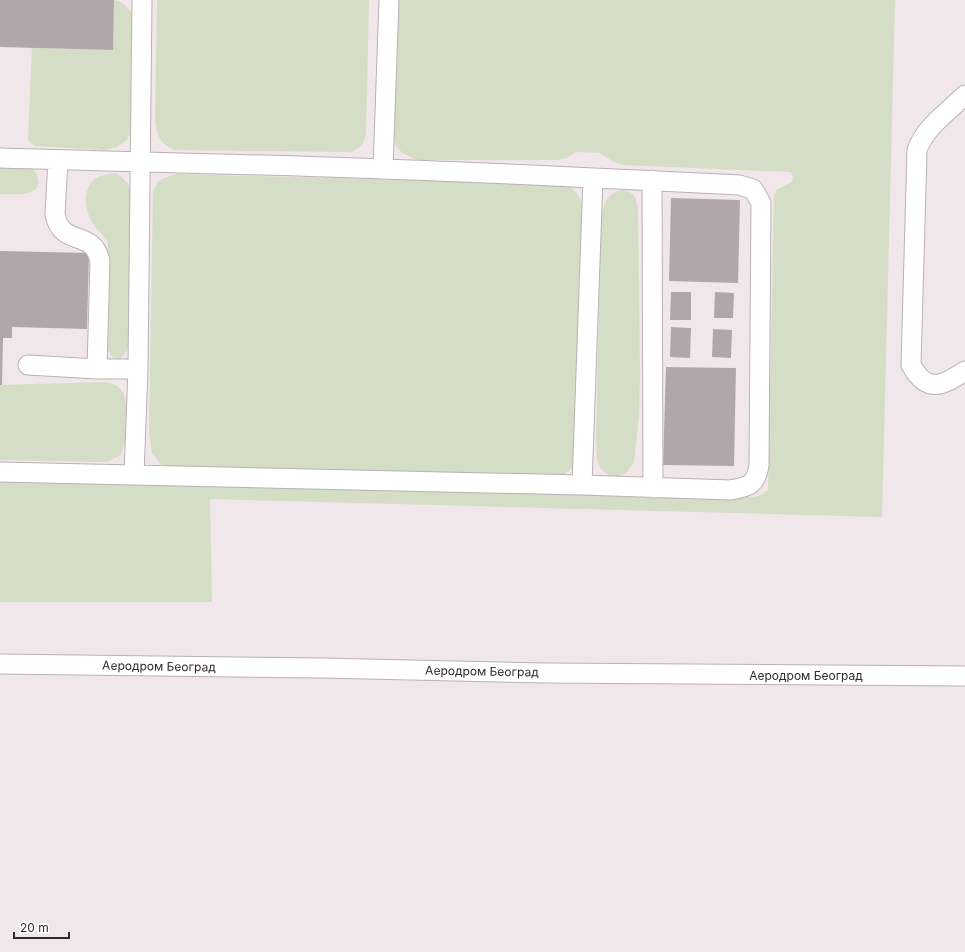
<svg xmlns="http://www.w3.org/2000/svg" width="965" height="952" font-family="Inter,sans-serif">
	<rect width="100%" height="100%" fill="#f1e6e9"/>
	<path fill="#d4ddc5" d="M114,0C125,2 130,10 135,20L132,130L127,140L117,147L105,150L35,146L30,143L28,139L32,48L112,50Z
		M157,0H369L366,134C364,144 360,148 351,152L175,150C159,143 157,136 155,119Z
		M395,0H895L882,517L210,499L212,602H0V479L753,497L759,496L768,490L774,197L776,190L792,182C793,178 794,175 790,172L623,165L612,161L600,153L576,152L567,158L557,160H419C399,153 396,150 390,129Z
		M0,166C8,166 22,164 29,167C33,168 36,172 37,175C46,198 12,194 0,194Z
		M116,173C124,178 129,184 133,193L131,335L127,351L120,359L113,358L108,350L109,319L108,242C104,235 98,231 94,225C85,212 81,191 95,179C100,175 109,174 116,173Z
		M177,174L566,184L577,193L582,204L577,463L564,475L548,479L162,466L152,453L149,433L153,193C158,178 163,178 177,174Z
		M622,190C635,192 635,197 638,208L640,374L639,416L634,463L625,474L612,478C595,466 597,461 596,441L601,217C604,203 607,193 622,190Z
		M105,382C109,383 113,384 117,386C134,397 127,440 121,455L107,462L0,460V385Z"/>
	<path fill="#b1a7aa" d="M0,0H114L113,50L0,47Z
		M671,198L740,200L738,283L669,281Z
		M0,251L89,253L87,329L12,327V338H3L2,385H0Z
		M671,292H691V320H670Z
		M715,292L734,293L733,318H714Z
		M671,327L691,328L690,358L670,357Z
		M713,329L732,330L731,358L712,357Z
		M666,367L736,368L734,466L663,465Z"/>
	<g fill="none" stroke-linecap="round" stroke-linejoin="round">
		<g stroke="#bbb1b3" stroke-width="21">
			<path id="minor" d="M965,95C948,112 925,127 917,150L911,365C927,394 942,386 965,371
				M0,158C128,162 255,164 383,169C502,173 620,179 739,185L753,189L761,203L759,465C756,485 749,487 730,490L582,485L0,472
				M58,160L55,214C61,248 93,228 100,261L97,369
				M383,169L389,0
				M652,180L653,488
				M28,365L97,369H138
				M134,475L138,369L142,0
				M582,485L593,178
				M0,664L322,668L544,673L965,676"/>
		</g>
		<use href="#minor" stroke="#fff" stroke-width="19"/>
	</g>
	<g text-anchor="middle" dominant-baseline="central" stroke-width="3" stroke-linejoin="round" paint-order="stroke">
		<g font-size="12" fill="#2e2a2b" stroke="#fff">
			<text transform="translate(159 666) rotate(1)">Аеродром Београд</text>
			<text transform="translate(482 671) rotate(1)">Аеродром Београд</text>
			<text x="806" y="675">Аеродром Београд</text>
		</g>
	</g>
	<path d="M14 932v6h55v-6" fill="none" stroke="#2e2a2b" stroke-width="2"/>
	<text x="20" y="932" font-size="12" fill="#2e2a2b" stroke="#ffffff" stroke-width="3" paint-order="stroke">20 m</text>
</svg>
